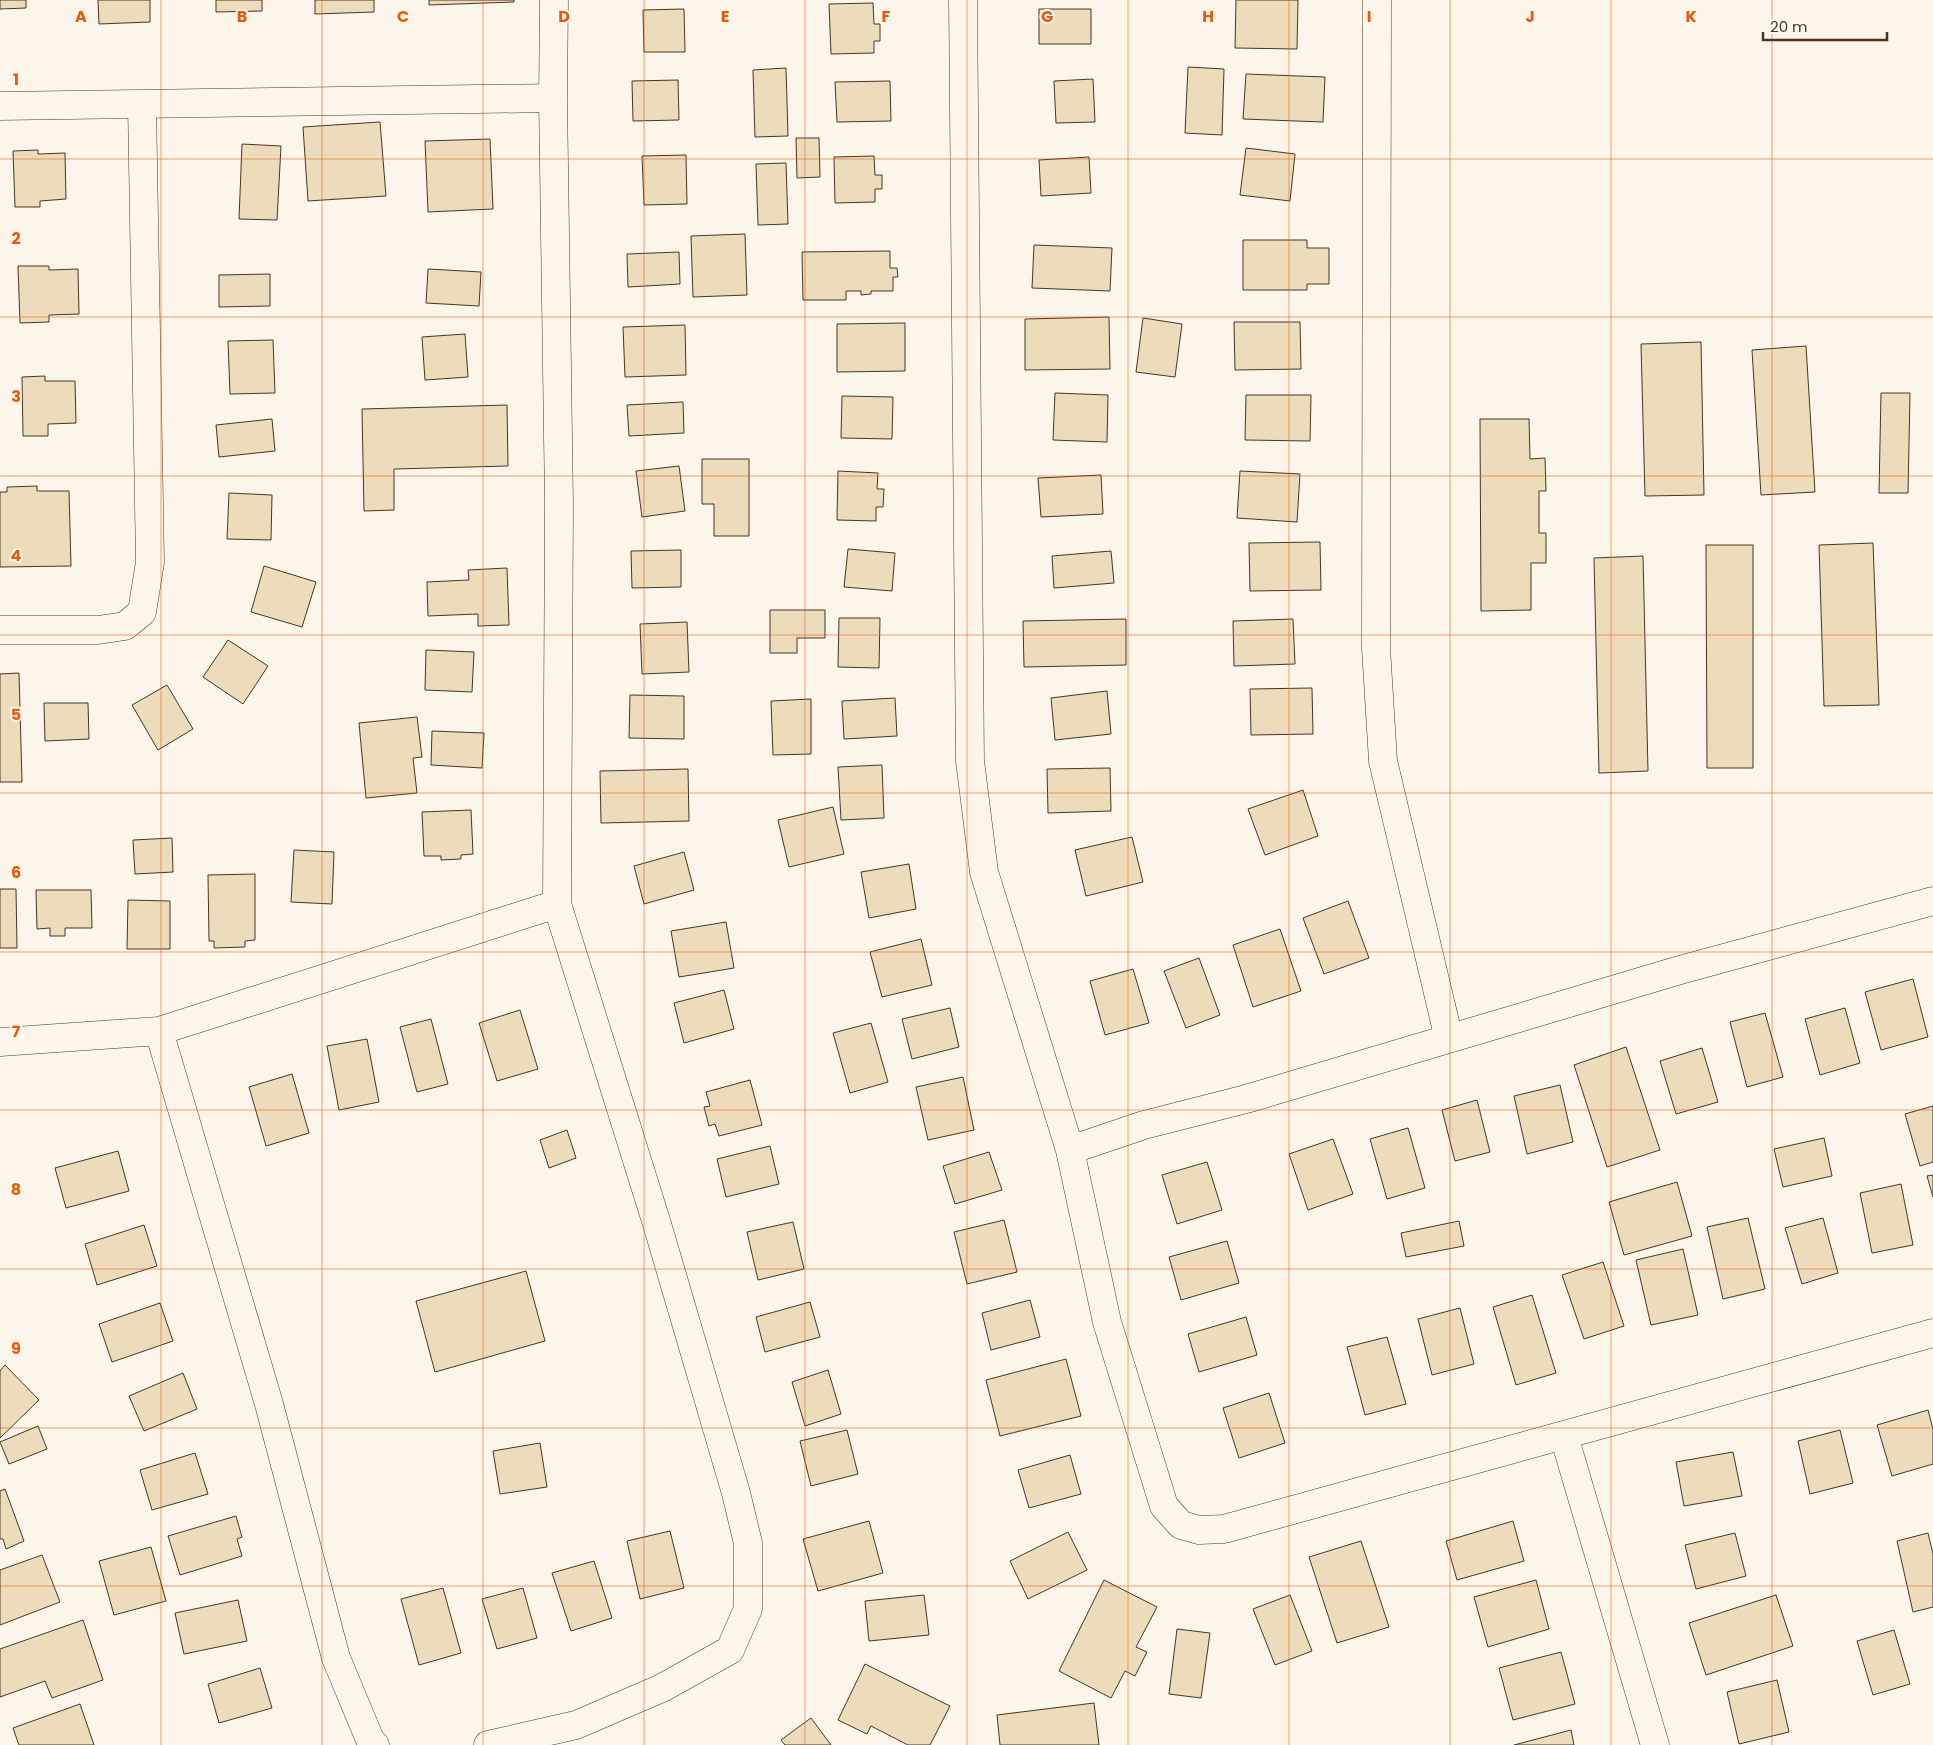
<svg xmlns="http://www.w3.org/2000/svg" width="1933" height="1745" font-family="Poppins,sans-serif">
	<rect width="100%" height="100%" fill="#fbf6e9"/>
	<path fill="#ecdcbc" stroke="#4a3520" d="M0,0H26V8L0,9Z
		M98,0H150V22L99,24Z
		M216,0H262V11L216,12Z
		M315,0H374V12L315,14Z
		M429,0H514V2L429,5Z
		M1236,0H1298L1297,49L1235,48Z
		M873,3L874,24H880V41H874V53L831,54L829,4Z
		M684,9L685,52H644L643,10Z
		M1039,9H1091V44H1039Z
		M1188,67L1224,69L1222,135L1185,133Z
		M786,68L788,136L755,137L753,70Z
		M1246,74L1325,77L1323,122L1243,119Z
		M1093,79L1095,122L1056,123L1054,81Z
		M678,80L679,120L633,121L632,81Z
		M890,81L891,121L837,122L835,82Z
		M380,122L386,196L308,201L303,127Z
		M796,138H819L820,177L797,178Z
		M490,139L493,209L428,212L425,141Z
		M242,144L281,146L277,220L239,219Z
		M1246,148L1295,154L1290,201L1240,195Z
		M38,150V154L65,153L66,199L40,201V207H15L13,151Z
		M686,155L687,204L644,205L642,156Z
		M874,156L875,175H882V189H875V202L835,203L834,157Z
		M1089,157L1091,193L1041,196L1039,160Z
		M786,163L788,224L758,225L756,164Z
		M745,234L747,295L693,297L691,236Z
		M1243,240H1307V248H1329V284H1307V290H1243Z
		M1034,245L1112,248L1110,291L1032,288Z
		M890,251V268H897L898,277H893V291H871V294L861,295V291H846V300H803L802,252Z
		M679,252L680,284L628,287L627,254Z
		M18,266H49V270L78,269L79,314L49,315V322L20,323Z
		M428,269L481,272L479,306L426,303Z
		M270,274V306L219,307V275Z
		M1109,317L1110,369L1025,370V319Z
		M1143,318L1182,324L1175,377L1136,372Z
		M1234,322H1300L1301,369L1235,370Z
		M905,323V371L837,372V324Z
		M685,325L686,375L625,377L623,327Z
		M465,334L468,377L425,380L422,337Z
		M273,340L275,393L230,394L228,341Z
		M1701,342L1704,495L1645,496L1641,344Z
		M1806,346L1815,492L1761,495L1752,350Z
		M45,376V381H75L76,423L48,424V436H23L22,377Z
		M1055,393L1108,395L1107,442L1053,440Z
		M1881,393H1910L1908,493H1879Z
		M1246,395H1311L1310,441L1245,440Z
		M842,396L893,397L892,439L841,438Z
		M683,402L684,433L629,436L627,405Z
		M507,405L508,466L394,469V510L364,511L362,409Z
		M272,419L275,451L219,457L216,425Z
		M1480,419H1529L1530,459L1545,458L1546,491H1539V533H1546V563H1531V610L1481,611Z
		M702,459H749V536H714V504H702Z
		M679,466L685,511L642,517L636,471Z
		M838,471L878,473L877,489H884L883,507H876V521L837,520Z
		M1240,471L1300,474L1297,522L1237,518Z
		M1101,475L1103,514L1041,517L1038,478Z
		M37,486V491H69L71,566L0,567V492H7V487Z
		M229,493L272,495L271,540L227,539Z
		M1320,542L1321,590L1250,591L1249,543Z
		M1873,543L1879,705L1824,706L1819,545Z
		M1706,545H1753V768H1707Z
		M848,549L895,553L892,591L844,587Z
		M681,550V587L632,588L631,551Z
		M1111,551L1114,583L1054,588L1052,556Z
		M1643,556L1648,771L1599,773L1594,558Z
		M264,566L316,582L302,627L251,612Z
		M507,568L509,625L478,626V614L428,616L427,582L469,580L468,570Z
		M770,610H825V638H797V653H770Z
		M839,618H880L879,668L838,667Z
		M1126,619V665L1024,667L1023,621Z
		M1293,619L1295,664L1234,666L1233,621Z
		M687,622L689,672L642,674L640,624Z
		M228,640L268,666L243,704L203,677Z
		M426,650L474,652L472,692L425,690Z
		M19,673L22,782H0V674Z
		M167,685L193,729L158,750L132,705Z
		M1312,688L1313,734L1251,735L1250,689Z
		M1107,691L1111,734L1055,740L1051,698Z
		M630,695L684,696V739L629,738Z
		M895,698L897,736L844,739L842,701Z
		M811,699V754L773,755L771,701Z
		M44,703H88L89,739L45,741Z
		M417,717L422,757L413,758L417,793L366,798L359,723Z
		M432,731L484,733L482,768L431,765Z
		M882,765L884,818L841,820L838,767Z
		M1110,768L1111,811L1048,813L1047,769Z
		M688,769L689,821L601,823L600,771Z
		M1303,790L1318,836L1265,855L1248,809Z
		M833,807L844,854L789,867L778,820Z
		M471,810L473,854L461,855V859L441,860V856H424L422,812Z
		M1132,837L1143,882L1086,896L1075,850Z
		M172,838L173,872L135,874L133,840Z
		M294,850L334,852L332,904L291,902Z
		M684,852L694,890L644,904L634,866Z
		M909,864L916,909L869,918L861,872Z
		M255,874V940L245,941V947L214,948V941H209L208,875Z
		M0,889H16L17,948H0Z
		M36,890H91L92,928H65V936H50V928L37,929Z
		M128,900L170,901V949H127Z
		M1348,901L1369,958L1324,974L1303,918Z
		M726,922L734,968L679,977L671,931Z
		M1280,929L1301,991L1253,1007L1233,945Z
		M921,939L932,985L882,997L870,952Z
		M1199,958L1220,1015L1186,1028L1164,971Z
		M1133,969L1149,1023L1105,1035L1090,981Z
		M1913,979L1928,1037L1881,1050L1865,992Z
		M724,990L734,1029L684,1043L674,1003Z
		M950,1008L959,1047L912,1059L902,1019Z
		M1845,1008L1860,1063L1820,1075L1805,1019Z
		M520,1010L538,1069L497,1081L479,1023Z
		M1765,1013L1783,1077L1747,1087L1730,1022Z
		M431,1019L448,1084L417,1092L400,1027Z
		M871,1023L888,1082L850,1093L833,1033Z
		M367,1039L379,1102L339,1110L327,1046Z
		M1626,1047L1660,1150L1607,1167L1574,1065Z
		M1702,1048L1718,1102L1676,1114L1660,1061Z
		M292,1074L309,1133L266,1146L249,1087Z
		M963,1077L974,1130L928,1140L916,1087Z
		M750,1080L762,1125L719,1136L715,1124L709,1126L704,1107L710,1106L706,1092Z
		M1560,1085L1573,1142L1527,1154L1514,1096Z
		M1477,1100L1490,1152L1455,1161L1442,1110Z
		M1933,1106V1162L1920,1166L1905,1114Z
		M1408,1128L1425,1188L1387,1199L1370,1139Z
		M567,1130L576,1158L549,1168L540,1140Z
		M1824,1138L1832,1176L1783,1187L1774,1149Z
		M1333,1139L1353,1194L1308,1210L1289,1154Z
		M770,1146L779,1184L726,1197L717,1159Z
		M118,1151L129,1191L66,1208L55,1168Z
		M989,1152L1002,1190L955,1204L943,1166Z
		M1207,1162L1222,1210L1177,1224L1162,1175Z
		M1933,1175V1197L1927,1176Z
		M1677,1182L1692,1236L1624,1255L1609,1202Z
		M1901,1184L1913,1245L1872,1253L1860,1193Z
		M1748,1218L1765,1289L1723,1299L1707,1227Z
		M1823,1218L1838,1273L1802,1284L1785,1228Z
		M1004,1220L1017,1272L967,1284L954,1232Z
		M1459,1221L1464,1246L1406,1257L1401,1233Z
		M793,1222L804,1269L758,1280L747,1232Z
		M144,1225L157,1266L97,1285L85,1244Z
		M1227,1241L1239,1283L1181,1300L1169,1257Z
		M1683,1249L1698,1315L1651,1325L1636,1260Z
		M1603,1262L1624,1326L1584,1339L1562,1275Z
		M526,1271L545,1341L435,1372L416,1301Z
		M1532,1295L1556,1373L1516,1385L1493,1307Z
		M1030,1300L1040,1337L991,1350L982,1313Z
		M810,1302L820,1337L765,1352L756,1317Z
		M160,1303L173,1341L112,1362L99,1324Z
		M1460,1308L1474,1364L1432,1375L1418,1319Z
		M1246,1317L1257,1355L1199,1372L1188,1334Z
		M1387,1337L1406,1404L1365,1415L1347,1347Z
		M1066,1359L1081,1416L1000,1436L986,1380Z
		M5,1365L39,1400L0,1438V1371Z
		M828,1370L841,1414L805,1426L792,1382Z
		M183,1373L197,1409L144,1431L129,1396Z
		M1269,1393L1285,1443L1239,1458L1223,1408Z
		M1928,1410L1933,1429V1464L1892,1476L1877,1425Z
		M38,1426L47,1449L9,1464L0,1442Z
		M847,1430L858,1474L811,1486L800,1441Z
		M1840,1430L1853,1483L1810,1494L1798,1441Z
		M540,1443L547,1487L500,1494L493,1451Z
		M1733,1452L1742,1496L1684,1506L1676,1462Z
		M195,1453L208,1494L152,1510L140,1470Z
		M1070,1455L1081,1494L1029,1508L1018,1470Z
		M5,1489L24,1541L6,1549L3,1539H0V1491Z
		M236,1516L242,1537L237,1539L242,1556L180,1575L168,1536Z
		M869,1521L883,1573L818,1591L803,1539Z
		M1513,1521L1524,1561L1457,1580L1446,1541Z
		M670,1531L684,1588L640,1599L627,1541Z
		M1068,1532L1087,1570L1028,1599L1010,1561Z
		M1735,1533L1746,1576L1696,1589L1685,1545Z
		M1928,1533L1933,1554V1607L1913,1612L1897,1541Z
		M1361,1541L1389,1627L1337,1643L1309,1557Z
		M151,1547L166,1601L114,1615L99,1561Z
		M42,1555L60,1602L0,1625V1570Z
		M594,1561L612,1618L571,1631L552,1573Z
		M1104,1580L1157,1607L1136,1647L1147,1652L1135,1676L1125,1671L1111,1698L1059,1671Z
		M1536,1580L1549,1629L1488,1647L1474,1597Z
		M443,1588L461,1653L419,1665L401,1599Z
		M523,1588L537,1638L497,1649L482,1599Z
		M924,1595L929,1635L869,1641L865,1601Z
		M1290,1595L1312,1651L1275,1665L1253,1609Z
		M1776,1595L1793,1646L1706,1675L1689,1623Z
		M238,1600L247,1641L184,1654L175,1613Z
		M83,1620L103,1680L52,1698L45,1681L0,1697V1649Z
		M1177,1629L1210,1633L1201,1698L1169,1694Z
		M1894,1630L1910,1684L1873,1695L1857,1641Z
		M1561,1652L1575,1704L1513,1720L1499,1668Z
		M865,1664L950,1706L930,1745H908L871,1726L867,1734L838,1720Z
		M260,1668L272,1708L219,1723L208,1684Z
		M1777,1680L1789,1732L1739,1744L1727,1692Z
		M1094,1703L1099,1745H1000L997,1715Z
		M80,1704L94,1745H19L13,1728Z
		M811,1718L831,1745H785L781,1740Z
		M1571,1730L1574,1745H1514Z"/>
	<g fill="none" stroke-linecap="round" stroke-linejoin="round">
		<g stroke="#4a3520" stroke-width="29">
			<path id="minor" d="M963,0L970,761L984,872L1070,1150L1107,1322L1164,1506L1181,1525L1199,1530L1224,1529L1933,1333
				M1377,0L1376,648L1383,761L1449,1039
				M0,106L553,98
				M0,630H98L125,626L142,612L150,562L142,104
				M159,1031L269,1404L336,1658L371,1742L375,1745
				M0,1042L159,1031L557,904
				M1070,1150L1144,1125L1246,1099L1680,970L1933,901
				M1564,1436L1655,1745
				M488,1745L576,1725L662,1688L730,1650L748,1609V1543L736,1493L657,1224L557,904L559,503L553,98L554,0"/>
		</g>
		<use href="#minor" stroke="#fbf6e9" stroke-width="28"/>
	</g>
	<path fill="none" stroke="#e8590c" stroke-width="1" stroke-opacity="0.55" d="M161,0V1745M322,0V1745M483,0V1745M644,0V1745M805,0V1745M967,0V1745M1128,0V1745M1289,0V1745M1450,0V1745M1611,0V1745M1772,0V1745M0,159H1933M0,317H1933M0,476H1933M0,635H1933M0,793H1933M0,952H1933M0,1110H1933M0,1269H1933M0,1428H1933M0,1586H1933"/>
	<g font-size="16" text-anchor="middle" font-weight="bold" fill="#e8590c" stroke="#fbf6e9" stroke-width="4" stroke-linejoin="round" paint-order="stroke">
		<text x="81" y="22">A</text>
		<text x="242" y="22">B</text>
		<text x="403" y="22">C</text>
		<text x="564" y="22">D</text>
		<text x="725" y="22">E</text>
		<text x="886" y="22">F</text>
		<text x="1047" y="22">G</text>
		<text x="1208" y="22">H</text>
		<text x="1369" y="22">I</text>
		<text x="1530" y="22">J</text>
		<text x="1691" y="22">K</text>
		<text x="16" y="85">1</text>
		<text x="16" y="244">2</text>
		<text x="16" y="402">3</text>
		<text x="16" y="561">4</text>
		<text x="16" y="720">5</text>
		<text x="16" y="878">6</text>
		<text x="16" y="1037">7</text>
		<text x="16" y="1195">8</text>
		<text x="16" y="1354">9</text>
	</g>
	<path d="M1763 32v8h124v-8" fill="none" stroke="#4a3520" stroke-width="2.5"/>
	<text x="1770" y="32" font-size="15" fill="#4a3520" stroke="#fbf6e9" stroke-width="4" paint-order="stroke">20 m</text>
</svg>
